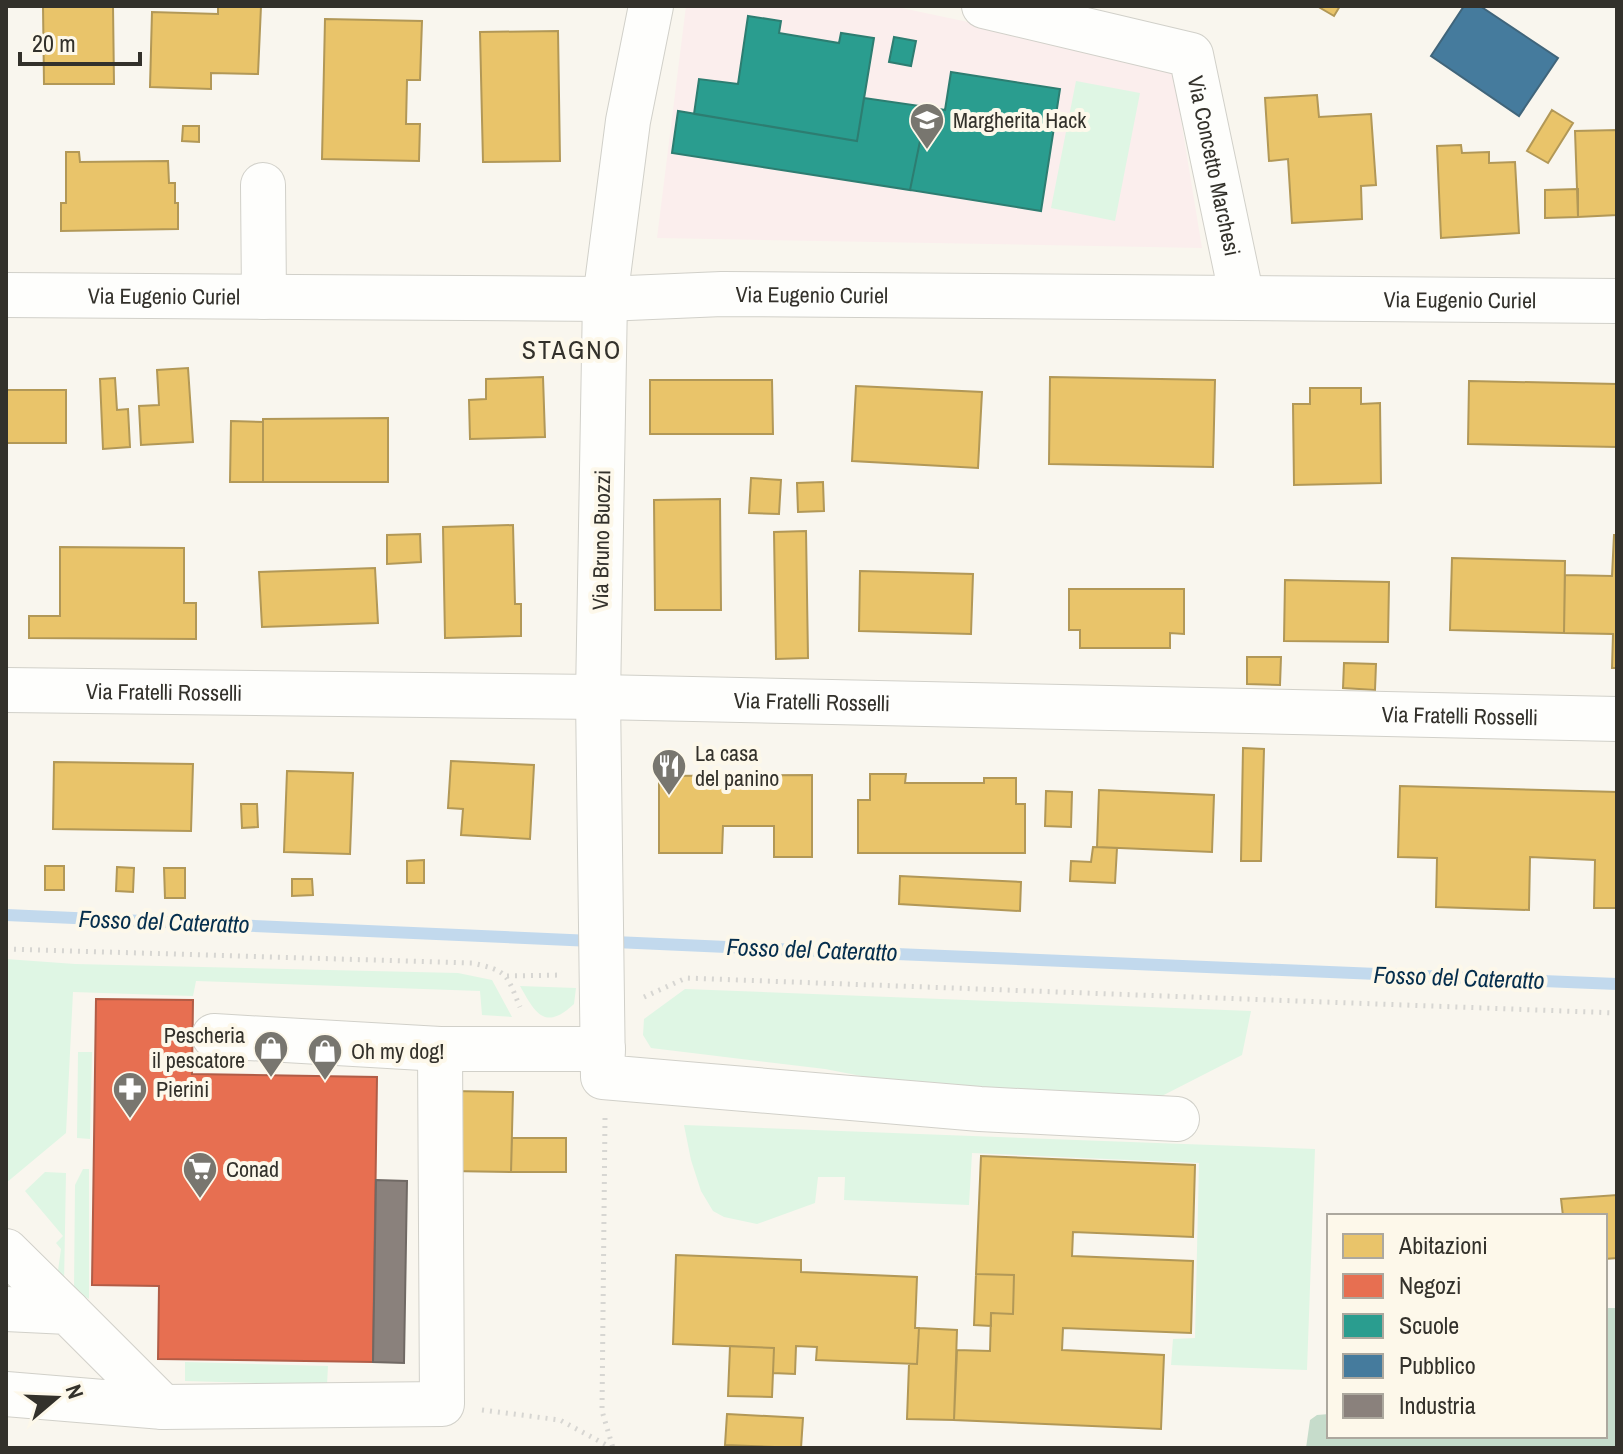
<svg xmlns="http://www.w3.org/2000/svg" width="1623" height="1454" font-family="'Archivo Narrow',sans-serif">
	<rect width="100%" height="100%" fill="#f9f6ee"/>
	<path fill="#fbeeed" d="M686,6H892L1172,65L1202,248L657,238Z"/>
	<path fill="#dff6e4" d="M1076,81L1140,93L1115,221L1051,208Z
		M6,959L75,964L458,973L492,980L512,1017L482,1015L480,991L196,981L193,996L73,992L66,1133L6,1183Z
		M520,986L576,988L574,1004C544,1032 535,1012 520,986Z
		M685,989L1251,1011L1242,1055L1154,1100L991,1101L825,1069L651,1048L643,1035L644,1019Z
		M78,1052H92L90,1139L77,1138Z
		M684,1125L1315,1149L1307,1370L1171,1365L1173,1339L1195,1338L1199,1163L972,1153L969,1205L844,1200L845,1177H818L815,1203L757,1224L724,1217L713,1211L701,1191L691,1160Z
		M83,1169H89V1299L74,1290L75,1185Z
		M45,1172L66,1173L64,1285H56L61,1249L56,1243L63,1236L25,1191Z
		M185,1362L328,1366L327,1385L185,1381Z"/>
	<path fill="#c6dccb" d="M1605,1308H1617V1448H1306L1310,1420L1317,1415L1329,1414V1436H1605Z"/>
	<path fill="#e9c46a" stroke="#b29857" stroke-width="2" d="M43,6H113L114,84H44Z
		M218,6H261L258,74L211,73V89L150,87L152,12L218,14Z
		M1317,6H1340L1334,16Z
		M325,19L422,21L420,80H407L406,124H420L419,161L322,159Z
		M558,31L560,161L483,162L480,32Z
		M1317,95L1319,117L1371,114L1376,185L1361,186L1362,219L1292,223L1288,159L1269,161L1265,98Z
		M1552,110L1573,123L1548,163L1527,151Z
		M183,126H199V142L182,141Z
		M1617,130V215L1578,217L1575,131Z
		M1461,145L1462,153L1489,152V163L1515,162L1519,233L1441,238L1437,146Z
		M66,152H79L80,162L168,161L169,183H175V203H178V229L61,231V203H66Z
		M1578,189V217L1545,218V190Z
		M188,368L193,442L141,445L139,406L159,405L157,370Z
		M543,377L545,437L470,439L469,400L486,399V379Z
		M1050,377L1215,380L1213,467L1049,464Z
		M115,378L117,410L128,409L130,447L103,449L100,379Z
		M650,380H772L773,434H650Z
		M1469,381L1617,384V447L1468,444Z
		M856,386L982,392L978,468L852,461Z
		M1310,388H1361V404L1380,403L1381,483L1294,485L1293,404H1310Z
		M6,390H66V443H6Z
		M388,418V482H263V419Z
		M231,421L263,422V482H230Z
		M751,478L781,480L779,514L749,513Z
		M823,482L824,511L798,512L797,483Z
		M720,499L721,610H655L654,500Z
		M513,525L515,604H521V636L445,638L443,527Z
		M806,531L808,658L776,659L774,532Z
		M420,534L421,562L387,564V535Z
		M1614,535H1617V668H1612L1613,634L1564,633L1565,575L1612,576Z
		M60,547L184,548V603H196V639L29,638V616H60Z
		M1452,558L1565,561L1564,633L1450,630Z
		M375,568L378,623L262,627L259,572Z
		M860,571L973,574L971,634L859,631Z
		M1285,580L1389,582L1388,642L1284,641Z
		M1069,589H1184V634L1170,633V648H1080V630H1069Z
		M1247,657H1281L1280,685L1247,684Z
		M1344,663L1376,664L1375,690L1343,688Z
		M1243,748L1264,749L1261,861H1241Z
		M451,761L534,765L530,839L461,835L463,809L448,808Z
		M54,762L193,764L191,831L53,829Z
		M287,771L353,773L350,854L284,852Z
		M870,774H906L905,783H984V778H1016V804H1025V853H858V800H870Z
		M812,775V857H774V826H723L722,853H659V776Z
		M1400,786L1617,792V908H1594L1595,860L1530,857L1529,910L1436,907L1437,858L1398,857Z
		M1099,790L1214,795L1212,852L1097,847Z
		M1046,791L1072,792L1071,827L1045,826Z
		M241,804H257L258,827L242,828Z
		M1093,847L1117,848L1115,883L1070,881L1071,861L1091,862Z
		M424,860V883H407V861Z
		M45,866H64V890H45Z
		M117,867L134,868L133,892L116,891Z
		M164,868H185V898H165Z
		M900,876L1021,882L1020,911L899,904Z
		M292,879H312L313,895L292,896Z
		M451,1091L513,1092L511,1172L450,1171Z
		M512,1138H566V1172H511Z
		M981,1156L1195,1165L1193,1237L1073,1232L1072,1256L1193,1261L1191,1333L1063,1328L1062,1350L1164,1355L1161,1429L954,1420L957,1350L990,1351L991,1313L1013,1314L1014,1275L976,1274Z
		M1617,1195V1258L1605,1259V1216H1563L1561,1199Z
		M676,1255L801,1260V1272L917,1277L915,1328H919L917,1364L816,1360L817,1347L796,1346L795,1374L773,1373L774,1348L673,1344Z
		M976,1274L1014,1275L1013,1314L991,1313V1326L974,1325Z
		M919,1328L957,1330L954,1420L907,1419L909,1364H917Z
		M730,1346L774,1348L772,1397L728,1396Z
		M727,1414L803,1418L801,1448L725,1445Z"/>
	<path fill="#e76f51" stroke="#b15c46" stroke-width="2" d="M96,999L193,1000L192,1074L377,1077L373,1362L158,1359L159,1286L92,1285Z"/>
	<path fill="#2a9d8f" stroke="#2d7d71" stroke-width="2" d="M748,16L781,21L779,33L839,43L841,33L874,38L857,141L694,114L699,79L738,84Z
		M894,37L916,41L911,66L889,62Z
		M951,72L1060,89L1041,211L910,190L927,107L945,110Z
		M864,98L927,107L910,190L672,153L678,111L857,141Z"/>
	<path fill="#457b9d" stroke="#40657b" stroke-width="2" d="M1464,6H1480L1558,58L1519,116L1431,56Z"/>
	<path fill="#8a817c" stroke="#706964" stroke-width="2" d="M376,1180L407,1181L404,1363L373,1362Z"/>
	<g fill="none" stroke-linecap="round" stroke-linejoin="round">
		<path stroke="#c2d9ed" stroke-width="12" d="M6,915L727,947L1617,984"/>
		<g stroke="#d1d0c9" stroke-width="46">
			<g id="minor">
				<path d="M651,6L628,121L605,299L598,697L603,1077L980,1109L1177,1119"/>
				<path id="s1" d="M984,6L1191,55L1242,298"/>
				<path d="M263,185L264,297"/>
				<path id="s2" d="M6,295L605,299L722,294L1617,301"/>
				<path id="s3" d="M6,690L598,697L1617,719"/>
				<path d="M214,1036L440,1049H603"/>
				<path d="M6,1251L68,1312"/>
				<path d="M6,1309L68,1312L163,1407L6,1394"/>
				<path d="M163,1407L442,1404L440,1049"/>
			</g>
		</g>
		<path stroke="#d7d6d2" stroke-width="5" stroke-dasharray="2 6" stroke-linecap="butt" d="M6,949L472,963C509,971 506,974 520,1007
			M507,976L562,975
			M644,997L686,978L1617,1013
			M605,1118L602,1411L613,1448
			M482,1410L560,1420L612,1448"/>
		<use href="#minor" stroke="#fefefc" stroke-width="44"/>
	</g>
	<defs>
		<g id="school-pin" transform="scale(1.8)"><path d="M0 17L-7.5 6A9.5 9.5 0 1 1 7.5 6Z" fill="#78766f" stroke="#fdf8ea"/><path d="M0-5L7-2L0 1L-7-2ZM-4 1L0 2.5L4 1V4Q0 6-4 4Z" fill="#fff"/></g>
		<g id="restaurant-pin" transform="scale(1.8)"><path d="M0 17L-7.5 6A9.5 9.5 0 1 1 7.5 6Z" fill="#78766f" stroke="#fdf8ea"/><path d="M-5-6h1v4h1v-4h1v4h1v-4h1v5L-1.5 .5V6h-2V.5L-5-1ZM5-6V6H3V1.5H1.5Q1.5-4 5-6Z" fill="#fff"/></g>
		<g id="shop-pin" transform="scale(1.8)"><path d="M0 17L-7.5 6A9.5 9.5 0 1 1 7.5 6Z" fill="#78766f" stroke="#fdf8ea"/><path d="M-5-2.5h2.3a2.7 3.5 0 0 1 5.4 0H5L5.5 6h-11ZM-1.5-2.5h3a1.5 2.3 0 0 0-3 0Z" fill="#fff"/></g>
		<g id="pharmacy-pin" transform="scale(1.8)"><path d="M0 17L-7.5 6A9.5 9.5 0 1 1 7.5 6Z" fill="#78766f" stroke="#fdf8ea"/><path d="M-2-6h4v4h4v4h-4v4h-4v-4h-4v-4h4Z" fill="#fff"/></g>
		<g id="supermarket-pin" transform="scale(1.8)"><path d="M0 17L-7.5 6A9.5 9.5 0 1 1 7.5 6Z" fill="#78766f" stroke="#fdf8ea"/><path d="M-6-5.5h2.5l.6 2H6L4.5 2H-2.5L-4.4-4H-6ZM-1.5 3.2a1.3 1.3 0 1 0 .1 0ZM3 3.2a1.3 1.3 0 1 0 .1 0Z" fill="#fff"/></g>
	</defs>
	<g fill-rule="evenodd">
		<use href="#school-pin" x="927" y="120"/>
		<use href="#restaurant-pin" x="669" y="766"/>
		<use href="#shop-pin" x="271" y="1048"/>
		<use href="#shop-pin" x="325" y="1051"/>
		<use href="#pharmacy-pin" x="130" y="1089"/>
		<use href="#supermarket-pin" x="200" y="1169"/>
	</g>
	<g text-anchor="middle" dominant-baseline="central" stroke-width="8" stroke-linejoin="round" paint-order="stroke">
		<g font-size="22" fill="#33312b" stroke="#fdf8ea" text-anchor="start">
			<text x="953" y="120">Margherita Hack</text>
			<text x="695" y="753">La casa<tspan x="695" dy="25">del panino</tspan></text>
			<text x="245" y="1035" text-anchor="end">Pescheria<tspan x="245" dy="25">il pescatore</tspan></text>
			<text x="351" y="1051">Oh my dog!</text>
			<text x="156" y="1089">Pierini</text>
			<text x="226" y="1169">Conad</text>
		</g>
		<g font-size="22" fill="#33312b" stroke="#fdf8ea">
			<text stroke="none"><textPath href="#s1" startOffset="326">Via Concetto Marchesi</textPath></text>
			<text stroke="none"><textPath href="#s2" startOffset="806">Via Eugenio Curiel</textPath></text>
			<text stroke="none"><textPath href="#s2" startOffset="158">Via Eugenio Curiel</textPath></text>
			<text stroke="none"><textPath href="#s2" startOffset="1454">Via Eugenio Curiel</textPath></text>
			<text transform="translate(601 540) rotate(-89)">Via Bruno Buozzi</text>
			<text stroke="none"><textPath href="#s3" startOffset="158">Via Fratelli Rosselli</textPath></text>
			<text stroke="none"><textPath href="#s3" startOffset="806">Via Fratelli Rosselli</textPath></text>
			<text stroke="none"><textPath href="#s3" startOffset="1454">Via Fratelli Rosselli</textPath></text>
		</g>
		<g font-size="24" font-style="italic" fill="#052e4d" stroke="#fdf8ea">
			<text transform="translate(164 921) rotate(2)">Fosso del Cateratto</text>
			<text transform="translate(812 949) rotate(2)">Fosso del Cateratto</text>
			<text transform="translate(1459 977) rotate(2)">Fosso del Cateratto</text>
		</g>
		<g font-size="26" letter-spacing="2" fill="#33312b" stroke="#fdf8ea">
			<text x="572" y="349">STAGNO</text>
		</g>
	</g>
	<rect width="1623" height="1454" fill="none" stroke="#33312b" stroke-width="16"/>
	<rect x="1327" y="1214" width="280" height="224" fill="#fdf8ea" stroke="#aca89e" stroke-width="2"/>
	<rect x="1343" y="1234" width="40" height="24" fill="#e9c46a" stroke="#aca89e" stroke-width="2"/>
	<text x="1399" y="1254" font-size="24" fill="#33312b">Abitazioni</text>
	<rect x="1343" y="1274" width="40" height="24" fill="#e76f51" stroke="#aca89e" stroke-width="2"/>
	<text x="1399" y="1294" font-size="24" fill="#33312b">Negozi</text>
	<rect x="1343" y="1314" width="40" height="24" fill="#2a9d8f" stroke="#aca89e" stroke-width="2"/>
	<text x="1399" y="1334" font-size="24" fill="#33312b">Scuole</text>
	<rect x="1343" y="1354" width="40" height="24" fill="#457b9d" stroke="#aca89e" stroke-width="2"/>
	<text x="1399" y="1374" font-size="24" fill="#33312b">Pubblico</text>
	<rect x="1343" y="1394" width="40" height="24" fill="#8a817c" stroke="#aca89e" stroke-width="2"/>
	<text x="1399" y="1414" font-size="24" fill="#33312b">Industria</text>
	<g transform="translate(56 1398) rotate(71)" stroke="#fdf8ea" stroke-width="6" paint-order="stroke">
	<path d="M0-6L14 30L0 20L-14 30Z" fill="#33312b"/>
	<text y="-12" font-size="22" font-weight="bold" text-anchor="middle" fill="#33312b">N</text>
	</g>
	<path d="M20 52v12h120v-12" fill="none" stroke="#33312b" stroke-width="4"/>
	<text x="32" y="52" font-size="24" fill="#33312b" stroke="#fdf8ea" stroke-width="6" paint-order="stroke">20 m</text>
</svg>
